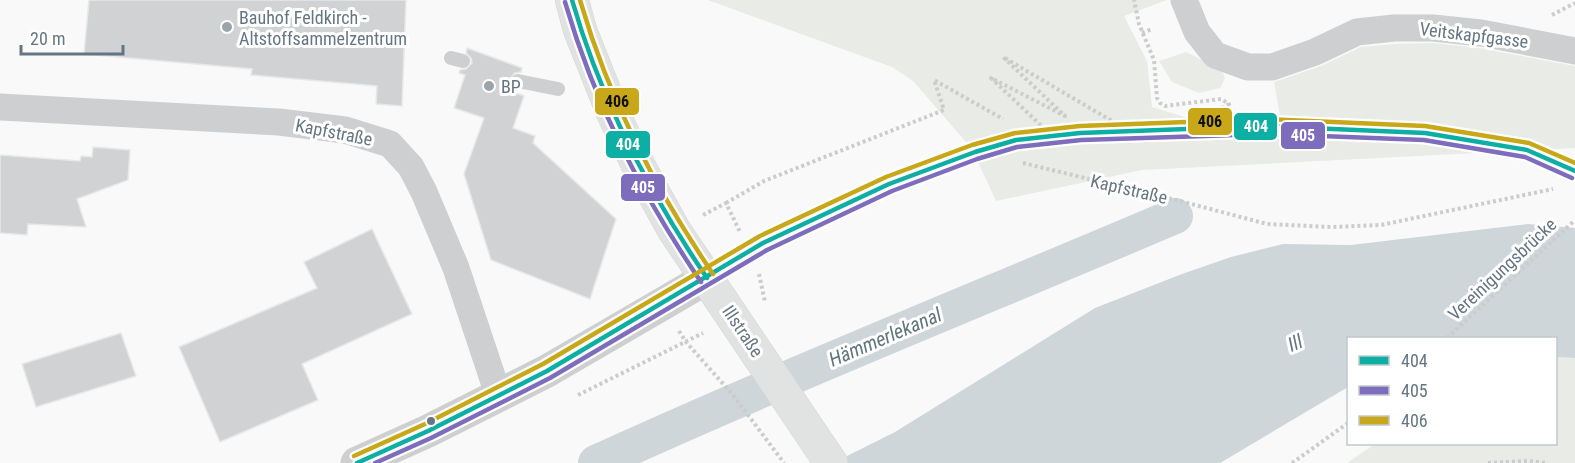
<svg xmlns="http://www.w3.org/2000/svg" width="1575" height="463" font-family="'Roboto Condensed',sans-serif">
	<rect width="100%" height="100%" fill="#f9f9f9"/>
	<path fill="#e8ebe6" d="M708,0H1167L1124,16L1147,61L1152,107L1230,131L1280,116L1274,82L1321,66L1361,47L1395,44L1433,43L1479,48L1575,66V148L1142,170L996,201L972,149L913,81L892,67Z
		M1186,52L1221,69L1225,78L1220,88L1199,93L1172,82L1159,61Z
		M1556,357L1575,358V463H1347L1375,444H1556Z"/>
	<path fill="#ced6d9" d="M1528,224L1575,228V358L1556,357V338H1348V387L1220,463H833L895,432L1095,308L1182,274L1231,257L1283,244L1351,245Z"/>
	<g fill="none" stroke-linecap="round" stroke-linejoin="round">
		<path stroke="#ced6d9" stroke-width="36" d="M596,463C787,376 982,298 1175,216"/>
	</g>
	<path fill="#d0d2d3" stroke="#e8e8e8" stroke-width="1.5" d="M89,0H406L402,106L376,104L377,86L251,75L252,69L84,54Z
		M467,48L522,68L521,72L515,73L509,80L510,84L515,89L514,92L524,96L513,128L535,136L533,143L616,219L590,299L491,260L464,174L484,118L454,108L465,75L459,73L460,70L466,69L472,63L471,58L466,53Z
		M93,147L130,150L128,180L77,199L86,227L28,224L27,235L0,233V155L80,161L81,156L92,157Z
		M372,229L412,314L302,364L318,400L220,442L179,347L317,288L304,262Z
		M121,333L136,376L36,407L22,364Z"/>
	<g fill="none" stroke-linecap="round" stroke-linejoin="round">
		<g stroke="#d5d6d7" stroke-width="34">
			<path id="secondary" d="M572,0L580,30L613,113L637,163L674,230L831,463"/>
		</g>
		<path stroke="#cbcccd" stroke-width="4" stroke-dasharray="3 3" stroke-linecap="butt" d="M1552,15L1575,3
			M1142,33L1152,29
			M1038,132L1052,136L991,78L1065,116L1003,57L1146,141L1190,121L1210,115L1229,104L1221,99L1165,106L1160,103L1157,98L1154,60L1139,24L1134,0
			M1023,163L1180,201L1267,224L1331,227L1381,225L1553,189
			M726,203L764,181L944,110L934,80L1003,119
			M703,215L726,203L740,232
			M759,274L765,302
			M679,331L686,342L733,395L784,463
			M1447,338L1575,220
			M578,395L703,333
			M1292,463L1348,423
			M1488,463L1527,461L1548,463"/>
		<path stroke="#cecfd0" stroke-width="14" d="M451,58L463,61
			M518,81L558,89
			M1527,150L1575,171
			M707,278C802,217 908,171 1016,140"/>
		<path stroke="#cecfd0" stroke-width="27" d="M1184,0L1197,32L1215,55L1248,67H1272L1315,52L1357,32L1394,28H1433L1481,33L1575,51
			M0,107L279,122L345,130L390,144L411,167L424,192L456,268L499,397"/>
		<path stroke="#cecfd0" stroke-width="33" d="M357,463L428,431L547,371L707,278"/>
		<use href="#secondary" stroke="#e1e2e2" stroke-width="33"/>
		<g stroke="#fff" stroke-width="9">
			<path id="bus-1" d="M572,0C601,101 648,191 707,278
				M357,463L428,431L547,371L763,243L889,184L975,152L1016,140L1080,133L1267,126L1425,133L1527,150L1575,171"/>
		</g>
		<g stroke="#fff" stroke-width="9">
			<path id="bus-2" d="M565,2C595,105 641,193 701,282
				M375,463L431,438L550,378L767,250L892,191L977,159L1017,147L1081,140L1267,134L1424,140L1525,157L1572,178"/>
		</g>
		<g stroke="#fff" stroke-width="9">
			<path id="bus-3" d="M580,0C609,100 655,188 713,274
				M354,456L425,424L543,364L760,236L886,177L972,145L1015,133L1080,126L1267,119L1425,126L1529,143L1575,163"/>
		</g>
		<use href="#bus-1" stroke="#0daea3" stroke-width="4.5"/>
		<use href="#bus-2" stroke="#7e6cbd" stroke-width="4.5"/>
		<use href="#bus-3" stroke="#c8a719" stroke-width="4.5"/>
	</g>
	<g fill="#99a4ac" stroke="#fff" stroke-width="2">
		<circle cx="227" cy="27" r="6"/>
		<circle cx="489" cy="86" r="6"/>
	</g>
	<circle fill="#657683" stroke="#fff" stroke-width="2" cx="431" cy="421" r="5"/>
	<g text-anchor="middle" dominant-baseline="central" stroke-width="6" stroke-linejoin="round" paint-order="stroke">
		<g font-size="18" fill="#657683" stroke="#fff" text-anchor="start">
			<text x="239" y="17">Bauhof Feldkirch -<tspan x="239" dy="21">Altstoffsammelzentrum</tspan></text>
			<text x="501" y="86">BP</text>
		</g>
		<g font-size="18" fill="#657683" stroke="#fff">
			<text transform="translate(1474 35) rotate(7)">Veitskapfgasse</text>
			<text transform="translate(334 132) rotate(11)">Kapfstraße</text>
			<text transform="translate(1129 189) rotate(13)">Kapfstraße</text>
			<text transform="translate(1502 269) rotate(-43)">Vereinigungsbrücke</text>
			<text transform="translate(743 331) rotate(56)">Illstraße</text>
		</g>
		<g font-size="20" font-style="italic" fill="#60757c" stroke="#fff">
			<text transform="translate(885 337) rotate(-23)">Hämmerlekanal</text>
			<text transform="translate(1295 343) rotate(-22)">Ill</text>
		</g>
	</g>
	<g stroke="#fff" stroke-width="2">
		<rect x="594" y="87" width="46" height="29" rx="6" fill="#c8a719"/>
		<rect x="1187" y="107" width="46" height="29" rx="6" fill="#c8a719"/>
		<rect x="1233" y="112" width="45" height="29" rx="6" fill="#0daea3"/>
		<rect x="1280" y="121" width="46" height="29" rx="6" fill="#7e6cbd"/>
		<rect x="605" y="130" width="46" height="29" rx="6" fill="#0daea3"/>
		<rect x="620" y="173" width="46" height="29" rx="6" fill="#7e6cbd"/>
	</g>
	<g font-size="16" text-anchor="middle" font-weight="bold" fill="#fff">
		<text x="1256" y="132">404</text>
		<text x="1303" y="141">405</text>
		<text x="628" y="150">404</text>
		<text x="643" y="193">405</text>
	</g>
	<g font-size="16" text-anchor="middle" font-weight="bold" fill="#111">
		<text x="617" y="107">406</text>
		<text x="1210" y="127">406</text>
	</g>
	<rect x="1347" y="337" width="210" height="108" fill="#ffffff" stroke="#c1c8cd" stroke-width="1.5"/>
	<rect x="1359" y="356" width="30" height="9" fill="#0daea3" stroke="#c1c8cd" stroke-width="1.5"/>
	<text x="1401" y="367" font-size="18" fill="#657683">404</text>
	<rect x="1359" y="386" width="30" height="9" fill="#7e6cbd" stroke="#c1c8cd" stroke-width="1.5"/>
	<text x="1401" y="397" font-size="18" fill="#657683">405</text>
	<rect x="1359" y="416" width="30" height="9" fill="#c8a719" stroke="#c1c8cd" stroke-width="1.5"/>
	<text x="1401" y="427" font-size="18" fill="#657683">406</text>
	<path d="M21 45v9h102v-9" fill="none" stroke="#657683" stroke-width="3"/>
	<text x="30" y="45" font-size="18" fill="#657683" stroke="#ffffff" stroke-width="4.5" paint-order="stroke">20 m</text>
</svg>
